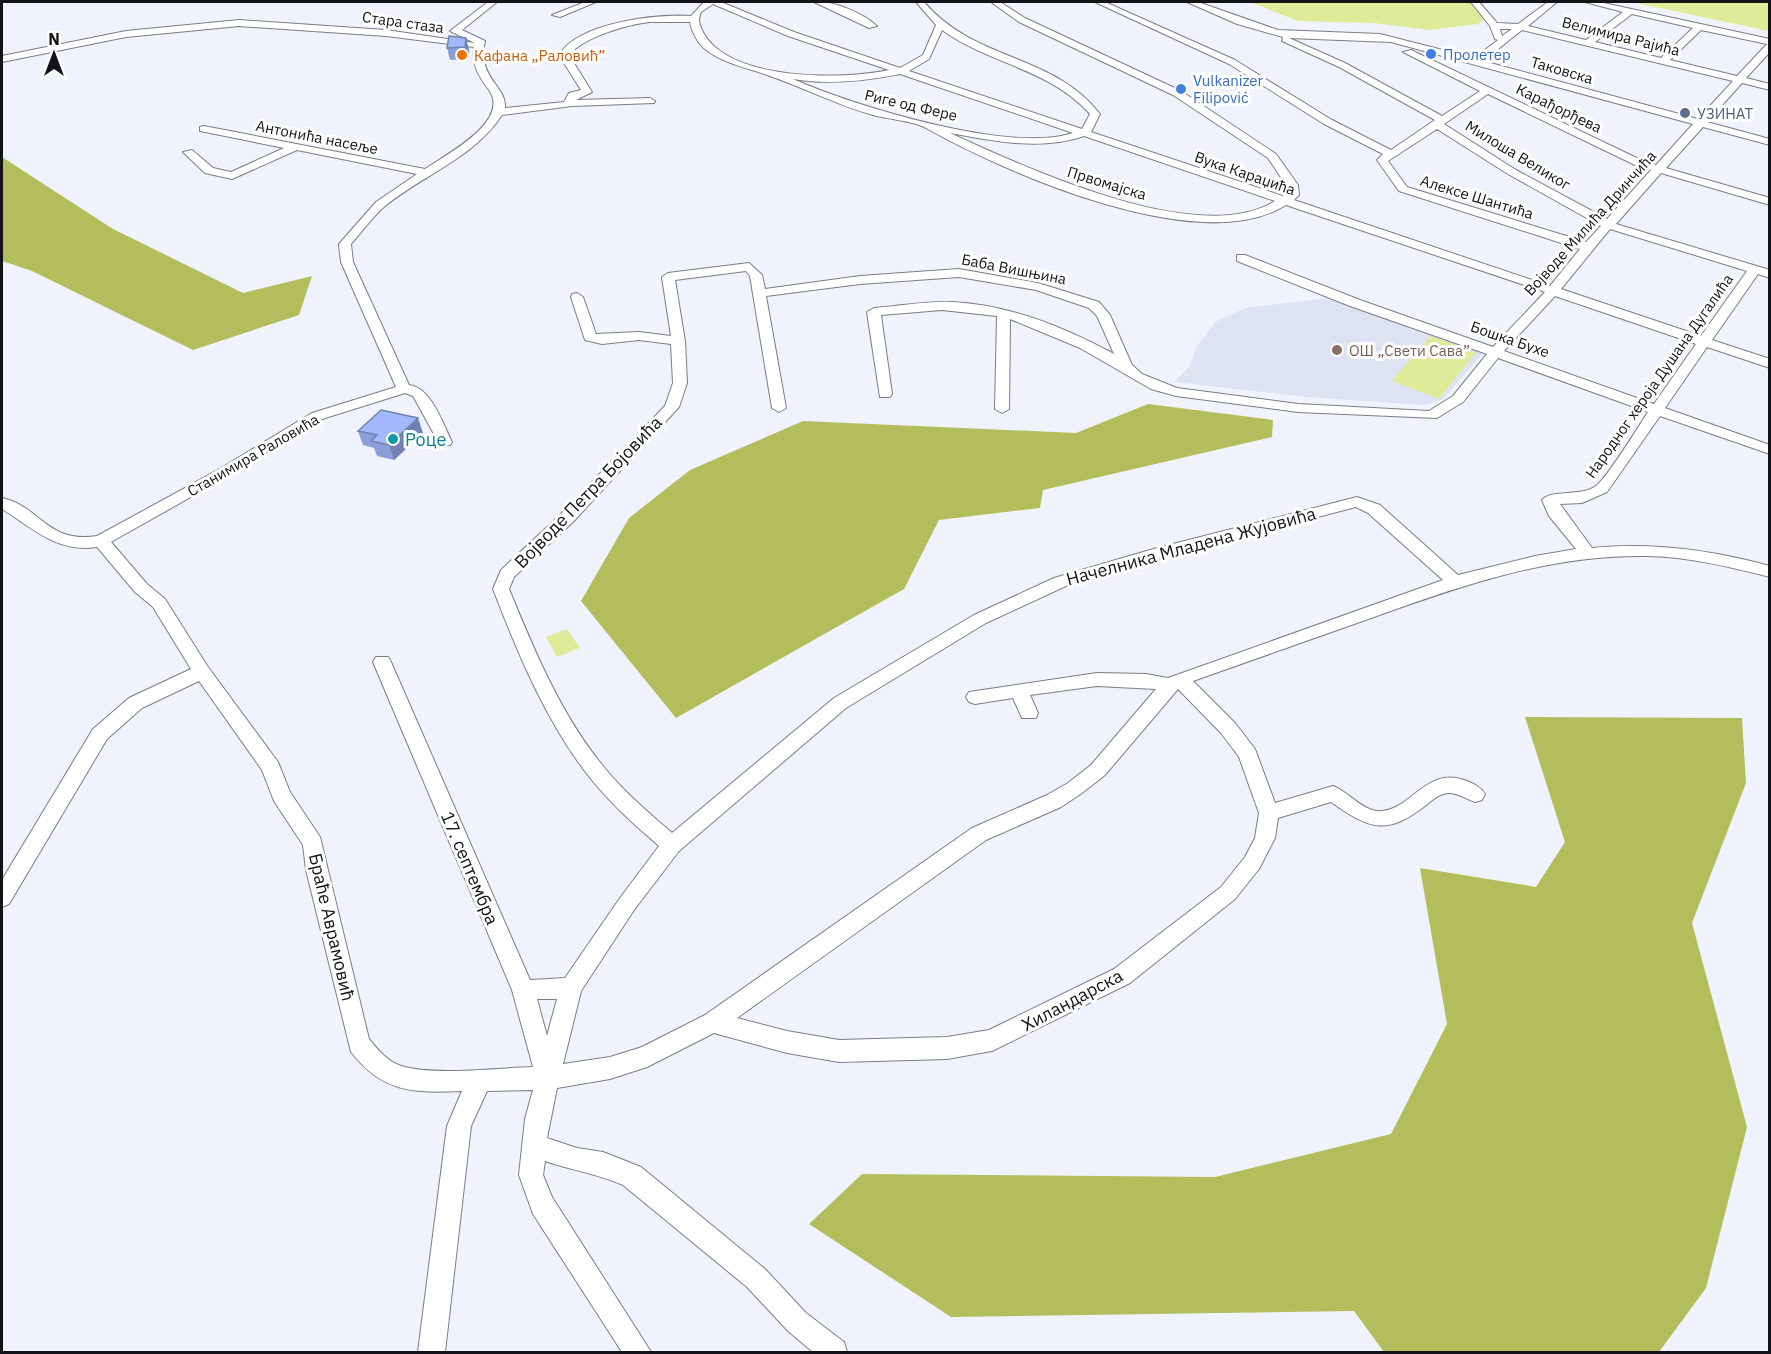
<svg xmlns="http://www.w3.org/2000/svg" width="1771" height="1354" font-family="'IBM Plex Sans',sans-serif">
	<rect width="100%" height="100%" fill="#f0f3fd"/>
	<path fill="#dde3f3" d="M1330,298L1484,352L1443,399L1424,405L1307,397L1174,382L1190,366L1196,348L1215,322L1245,308Z"/>
	<path fill="#dfeb99" d="M1250,2H1470L1484,19L1478,24L1429,30L1373,23L1298,21Z
		M1631,2H1769V31Z
		M1430,336L1476,352L1439,399L1392,381Z
		M567,629L580,648L557,657L546,637Z"/>
	<path fill="#b2be5c" d="M2,157L113,229L243,293L312,276L299,315L193,350L32,271L2,261Z
		M1148,404L1273,420L1272,437L1043,490L1040,508L939,520L904,589L676,718L581,601L629,518L690,470L803,421L1076,433Z
		M1525,717L1742,718L1746,783L1692,923L1747,1127L1706,1288L1659,1352H1384L1354,1311L951,1317L809,1224L862,1174L1215,1177L1391,1134L1447,1024L1420,868L1536,887L1565,842Z"/>
	<g fill="none" stroke-linecap="round" stroke-linejoin="round">
		<g stroke="#7a7d86" stroke-width="2">
			<path id="minor" d="M488,2H497L462,30L485,41C477,80 507,85 505,108L564,102L569,93L581,90L559,55C579,22 656,14 691,16L704,2H721L794,32L900,68L923,55L936,25L916,2H924C975,62 1053,53 1100,114L1091,132L1283,196L1287,194L1286,185L1268,158L1173,95L1019,22L991,2H1000L1025,18L1181,91L1276,154L1298,185L1299,195L1294,200L1550,286L1580,249L1399,191L1377,160L1383,154L1324,124L1229,64L1095,2H1105L1235,60L1332,120L1391,150L1435,120L1339,67L1282,41L1283,37L1237,24L1187,2H1198L1278,30L1380,34L1474,58L1498,40L1495,39L1490,26L1471,2H1479L1497,23L1518,24L1548,2H1557L1528,26L1586,40L1623,12L1585,2H1599L1770,39V52L1746,78L1770,84V90L1742,83L1707,122L1770,139V145L1703,127L1666,168L1770,198V205L1661,173L1616,224L1770,270V278L1758,274L1712,340L1770,359V368L1707,347L1665,408L1770,445V454L1660,416L1607,492L1582,503L1560,504L1592,548C1653,542 1711,550 1770,566V577C1730,567 1690,557 1648,556C1552,554 1463,585 1374,617C1314,638 1253,660 1193,681L1235,723L1255,749L1275,803L1333,786C1349,792 1364,813 1382,811C1413,808 1427,765 1467,781C1474,784 1481,787 1485,794L1482,800L1475,802C1466,799 1458,793 1449,793C1440,793 1432,800 1425,806C1386,836 1369,829 1331,802L1278,818L1275,838L1259,869L1235,899L1130,983L992,1051L947,1059L839,1062L787,1053L714,1033L647,1067L610,1079L557,1088L547,1138L577,1148L603,1152L641,1167L765,1269L806,1313L844,1342L847,1352H813L788,1331L747,1287L623,1185C598,1174 571,1170 545,1161L543,1175L552,1197L651,1352H622L533,1214L519,1175L525,1119L533,1090L487,1091L471,1126L445,1352H418L447,1126L462,1091C413,1093 383,1093 351,1052L306,870L303,845L274,801L262,770L199,681L142,708L107,739L9,904L2,907V880L93,729L129,698L191,669L153,607L135,592L97,547C57,553 34,529 2,509V498C40,506 47,544 97,536L218,470L312,413L396,387L341,262L339,244L376,202L417,174L297,150L232,179L205,173L183,152L192,150L213,168L231,172L284,148L200,131V127L204,126L425,169C447,154 511,121 489,90C479,76 471,65 474,47L386,36L239,26L126,37L2,62V56L126,31L239,20L386,30L475,43L450,31ZM713,4L788,36L889,70C842,80 732,81 704,34C700,26 697,21 701,12ZM1632,14L1693,28L1661,58L1595,42ZM649,22H690C691,30 698,44 705,49C724,64 745,67 767,75C803,87 836,105 873,115C887,119 914,121 926,128C1006,173 1200,259 1286,205L1545,292L1493,347L1360,300L1245,255H1237V261L1350,306L1487,354L1453,396L1429,411L1298,404L1177,388L1142,374L1132,365L1110,315L1099,302L1038,283L959,269L860,276L765,289L762,275L749,263L668,273L662,277L671,336L639,332L596,334L583,297L577,293L572,294L571,297L585,340L602,344L639,340L671,344L673,383L665,406L561,514L501,570L493,589C518,654 547,724 591,779C611,804 635,825 659,846L620,898L565,978L530,980L391,662L388,657H376L373,662L512,990L533,1067C496,1068 435,1076 401,1066C387,1061 378,1050 369,1039L320,837L290,792L278,762L208,667L165,599L147,584L111,542L228,476L322,419L405,393L413,396L440,445H450L452,442C443,424 431,387 409,385L353,262L351,244C362,232 372,217 385,206C423,175 475,157 502,115L572,106L654,103L655,101L650,98L576,100L592,92L569,55C584,37 626,25 649,22ZM1500,29H1512L1502,36ZM942,30C989,64 1050,69 1090,114L1082,129L909,71L929,59ZM1522,30L1733,81L1698,119L1483,61ZM1701,30L1767,44L1737,76L1670,60ZM1289,38L1391,42L1693,124L1656,165L1643,161L1411,50L1403,52L1480,91L1442,116L1345,63ZM900,74L1073,133C1011,154 853,106 793,79C828,85 865,81 900,74ZM1488,94L1635,165L1651,170L1607,219L1516,170L1444,124ZM1437,129L1508,174L1601,226L1586,242L1407,187L1388,161ZM950,133C993,141 1041,151 1084,136L1275,201C1198,249 1025,167 950,133ZM1610,229L1747,271L1701,336L1561,289ZM746,271L750,276L772,408L779,412L786,408L766,296L860,284L959,277L1036,290L1089,308L1097,316L1114,354C1064,327 1010,305 952,302C926,301 900,306 874,308L867,312L880,397H890L892,394L881,315L942,310L997,316L995,409L1002,413L1009,409L1010,319L1080,348L1151,389L1176,396L1298,412L1437,418L1463,402L1498,358L1648,412C1638,427 1608,477 1596,486C1581,497 1551,489 1542,500L1549,516L1576,549L1535,556L1458,575L1380,505L1357,497L1157,548L1054,578L974,615L834,698L672,833C648,812 623,791 603,766C561,715 534,650 509,589L514,577L573,522L679,407L687,383L685,341L675,280ZM1555,296L1696,344L1654,404L1504,351ZM1356,507L1368,513L1443,580L1168,678L1146,674L1097,673L969,692L966,697L969,702L975,704L1013,698L1022,718H1036L1038,713L1030,695L1097,686L1156,689L1091,765L1068,783L1047,795L972,828L705,1015L642,1047L610,1057L563,1064L581,991L634,910L679,851L846,708L986,623L1066,586L1161,558ZM1178,689L1221,733L1239,757L1259,813L1255,838L1245,857L1221,887L1114,969L989,1030L947,1037L839,1040L787,1031L737,1018L986,840L1061,807L1082,793L1105,775ZM537,999H557L547,1036Z
				M585,2H596L560,17L552,15Z
				M814,2C832,0 863,13 877,26L869,28Z"/>
		</g>
		<use href="#minor" fill="#fff" fill-rule="evenodd"/>
	</g>
	<path fill="#8a9fd9" d="M449,36L469,50L468,59L450,60L447,48Z
		M358,431L423,433L394,460L377,456L374,448L363,445Z"/>
	<path fill="#7182b0" d="M466,38L469,50L468,59L465,47Z
		M418,418L423,433L394,460L389,445Z"/>
	<path fill="#a1b9fc" stroke="#7182b0" stroke-width="1.5" d="M449,36L466,38L465,47L447,48Z
		M381,410L418,418L389,445L371,441L377,435L358,431Z"/>
	<g fill="#3f7fe0" stroke="#fff" stroke-width="2">
		<circle cx="1431" cy="54" r="6"/>
		<circle cx="1181" cy="89" r="6"/>
	</g>
	<circle fill="#e8710a" stroke="#fff" stroke-width="2" cx="462" cy="55" r="6"/>
	<circle fill="#5c6f8a" stroke="#fff" stroke-width="2" cx="1685" cy="113" r="6"/>
	<circle fill="#8d6e63" stroke="#fff" stroke-width="2" cx="1337" cy="350" r="6"/>
	<circle fill="#0f9aa8" stroke="#fff" stroke-width="2" cx="393" cy="439" r="6"/>
	<g text-anchor="middle" dominant-baseline="central" stroke-width="6" stroke-linejoin="round" paint-order="stroke">
		<g font-size="15" fill="#111316" stroke="#fff">
			<text transform="translate(403 22) rotate(8)">Стара стаза</text>
			<text transform="translate(1621 36) rotate(14)">Велимира Рајића</text>
			<text transform="translate(1562 70) rotate(16)">Таковска</text>
			<text transform="translate(911 105) rotate(13)">Риге од Фере</text>
			<text transform="translate(1559 108) rotate(26)">Карађорђева</text>
			<text transform="translate(317 137) rotate(11)">Антонића насеље</text>
			<text transform="translate(1518 155) rotate(31)">Милоша Великог</text>
			<text transform="translate(1245 173) rotate(19)">Вука Караџића</text>
			<text transform="translate(1107 183) rotate(17)">Првомајска</text>
			<text transform="translate(1477 197) rotate(17)">Алексе Шантића</text>
			<text transform="translate(1590 223) rotate(-48)">Војводе Милића Дринчића</text>
			<text transform="translate(1014 269) rotate(11)">Баба Вишњина</text>
			<text transform="translate(1510 339) rotate(19)">Бошка Бухе</text>
			<text transform="translate(1659 376) rotate(-55)">Народног хероја Душана Дугалића</text>
			<text transform="translate(253 455) rotate(-30)">Станимира Раловића</text>
		</g>
		<g font-size="15" fill="#366cbe" stroke="#fff" text-anchor="start">
			<text x="1443" y="54">Пролетер</text>
			<text x="1193" y="80">Vulkanizer<tspan x="1193" dy="17">Filipović</tspan></text>
		</g>
		<g font-size="15" fill="#c56008" stroke="#fff" text-anchor="start">
			<text x="474" y="55">Кафана „Раловић”</text>
		</g>
		<g font-size="15" fill="#4e5e75" stroke="#fff" text-anchor="start">
			<text x="1697" y="113">УЗИНАТ</text>
		</g>
		<g font-size="15" fill="#785e54" stroke="#fff" text-anchor="start">
			<text x="1349" y="350">ОШ „Свети Сава”</text>
		</g>
		<g font-size="18" fill="#0d838f" stroke="#fff" text-anchor="start">
			<text x="405" y="439">Роце</text>
		</g>
		<g font-size="18" fill="#111316" stroke="#fff">
			<text transform="translate(588 492) rotate(-46)">Војводе Петра Бојовића</text>
			<text transform="translate(1191 546) rotate(-15)">Начелника Младена Жујовића</text>
			<text transform="translate(470 868) rotate(67)">17. септембра</text>
			<text transform="translate(332 927) rotate(77)">Браће Аврамовић</text>
			<text transform="translate(1072 1000) rotate(-28)">Хиландарска</text>
		</g>
	</g>
	<rect width="1771" height="1354" fill="none" stroke="#111316" stroke-width="6"/>
	<g transform="translate(54 54)" stroke="#ffffff" stroke-width="4.5" paint-order="stroke">
	<path d="M0-4.5L10 22L0 15L-10 22Z" fill="#111316"/>
	<text y="-9" font-size="16" font-weight="bold" text-anchor="middle" fill="#111316">N</text>
	</g>
</svg>
